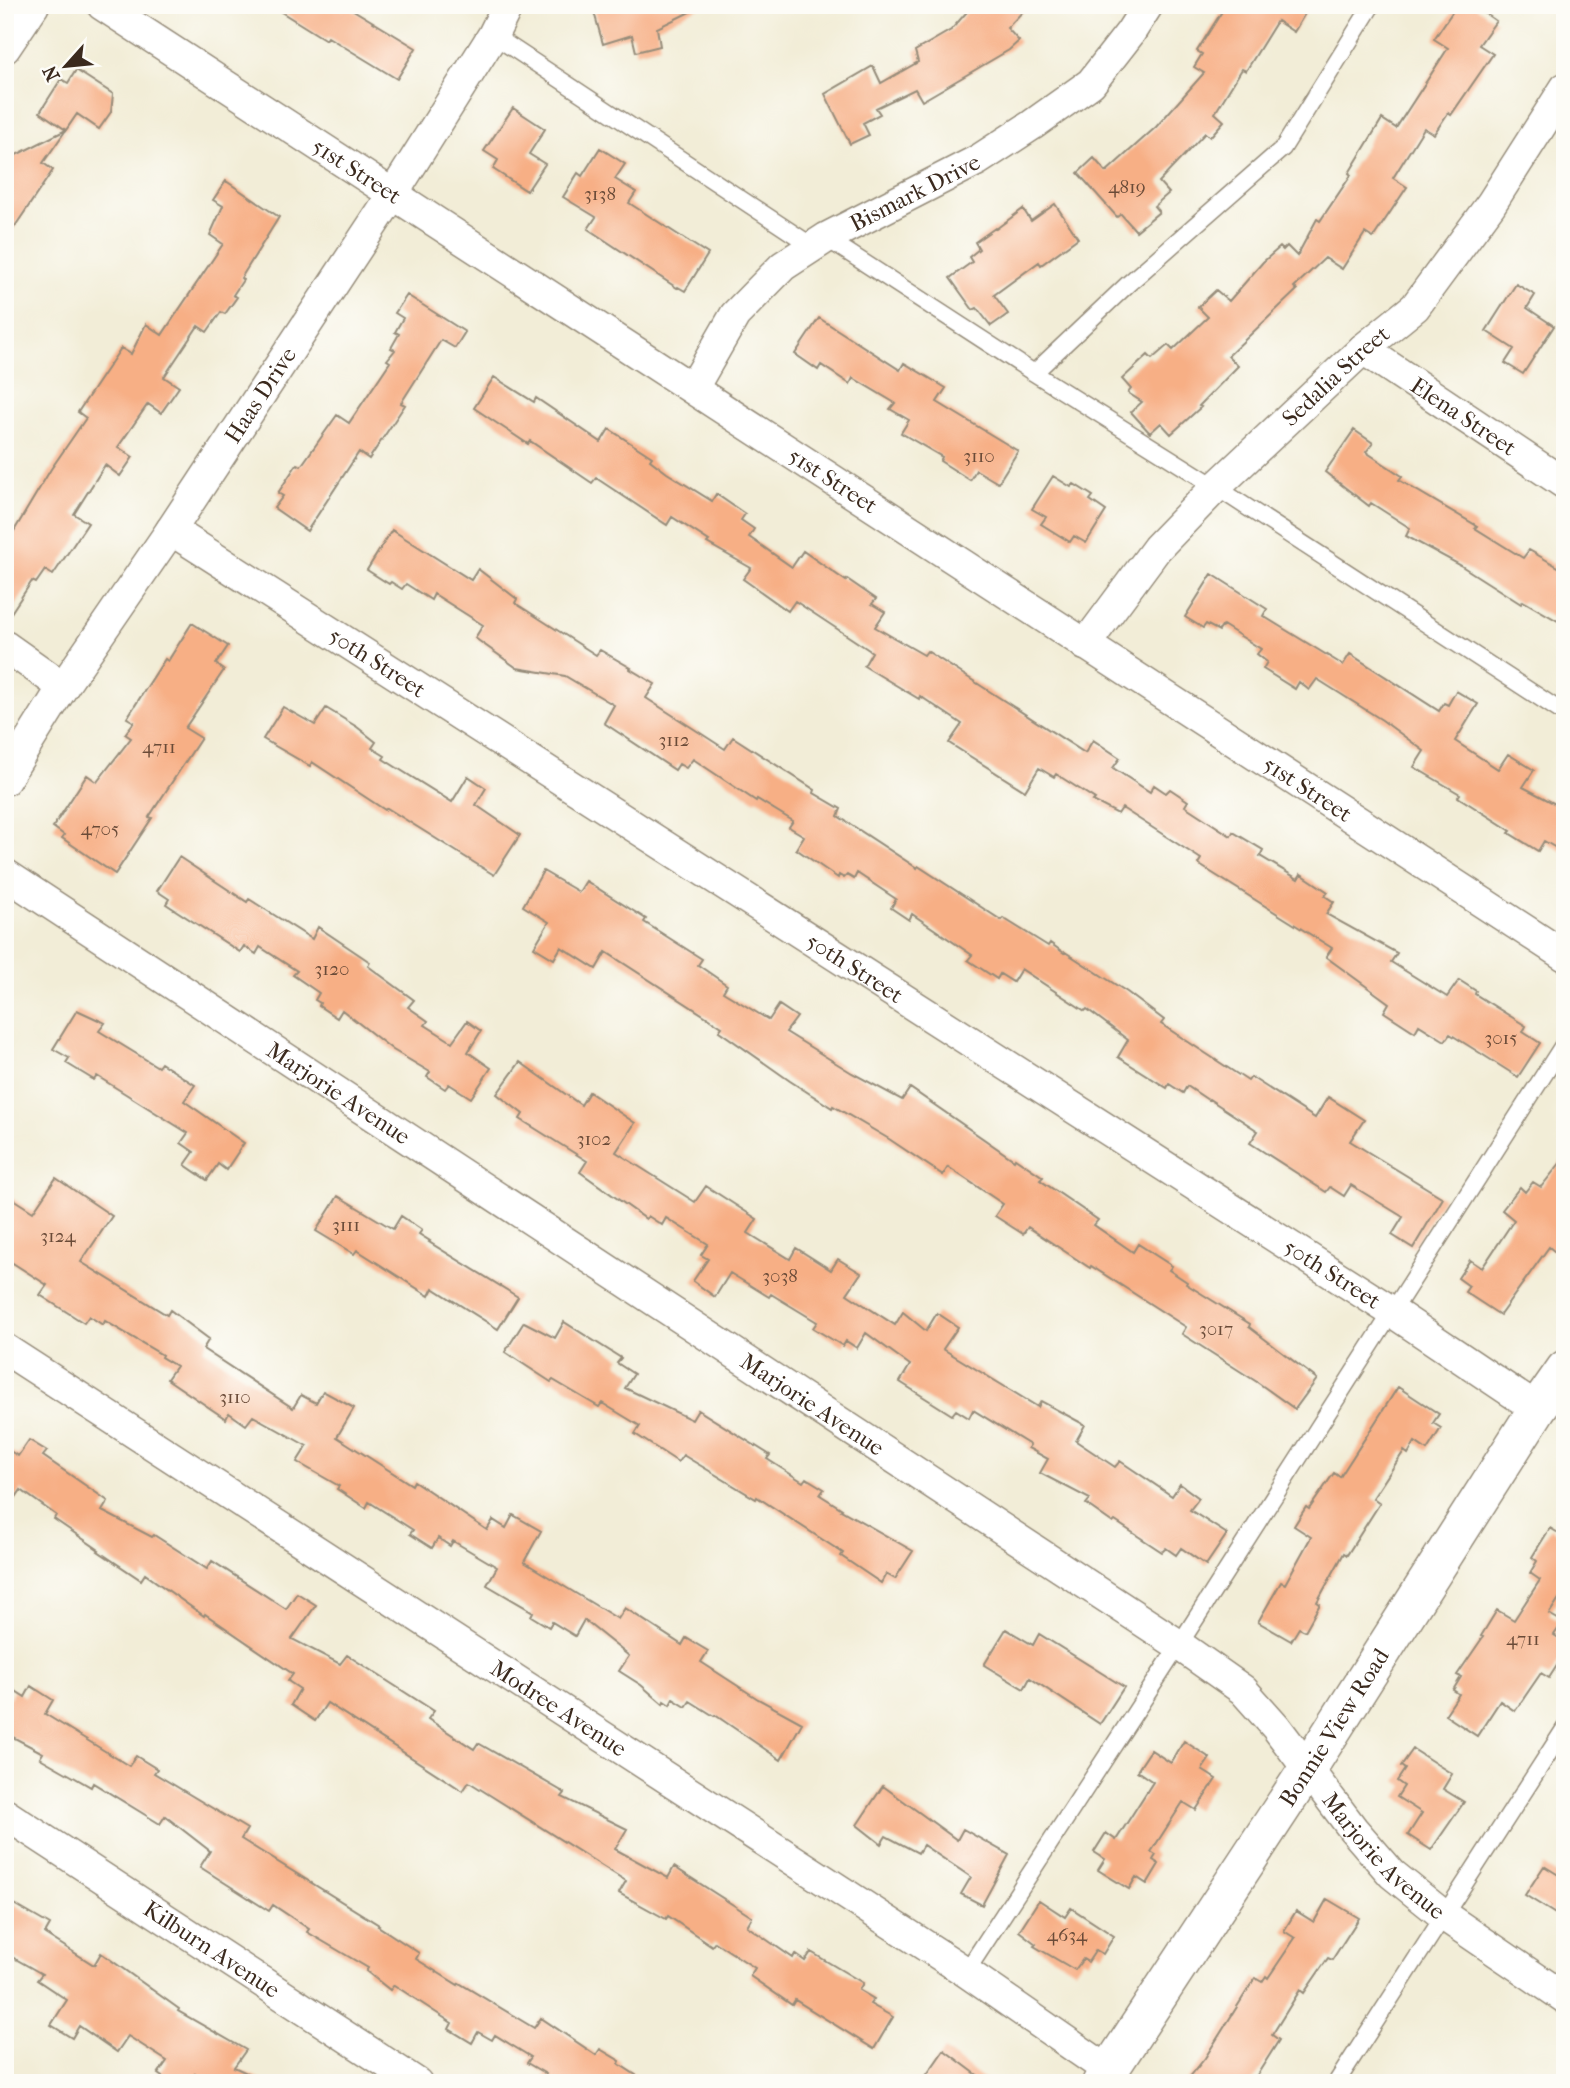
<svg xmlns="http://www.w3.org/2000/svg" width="1570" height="2088" font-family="'IM FELL French Canon',serif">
	<rect width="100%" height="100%" fill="#fdfcf7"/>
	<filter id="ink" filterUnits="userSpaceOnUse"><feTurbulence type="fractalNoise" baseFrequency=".0143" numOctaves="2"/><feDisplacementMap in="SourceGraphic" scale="14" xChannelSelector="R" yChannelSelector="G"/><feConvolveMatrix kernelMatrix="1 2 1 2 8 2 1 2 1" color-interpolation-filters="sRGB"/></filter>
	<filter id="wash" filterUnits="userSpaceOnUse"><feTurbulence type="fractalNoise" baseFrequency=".00686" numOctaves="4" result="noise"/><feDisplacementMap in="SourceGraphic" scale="28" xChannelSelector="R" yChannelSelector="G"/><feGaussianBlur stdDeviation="1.57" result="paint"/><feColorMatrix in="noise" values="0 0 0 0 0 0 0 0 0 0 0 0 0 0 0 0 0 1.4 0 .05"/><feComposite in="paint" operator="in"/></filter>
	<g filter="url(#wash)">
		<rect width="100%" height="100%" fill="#f2edd7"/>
		<g id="blocks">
			<path fill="#f7af85" d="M270,5H345L416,48L397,79L328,37L326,40Z
				M592,5H704L657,28L660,46L636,52L632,35L603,44Z
				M973,5H1029L1007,28L1019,41L1009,50L922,101L915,89L876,108L880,114L863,123L869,135L850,144L825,94L873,66L881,83L918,62L915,51L951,30Z
				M1226,5H1310L1294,32L1277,21L1246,71L1242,69L1215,113L1224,121L1210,137L1205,133L1159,182L1169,193L1154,206L1159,212L1136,231L1121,214L1117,217L1078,173L1094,158L1106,172L1156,127L1204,73L1194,67L1202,54L1197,51Z
				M1457,5H1473L1496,21L1479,45L1493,54L1451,115L1448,113L1434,134L1424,128L1393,178L1407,187L1373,238L1365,233L1342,269L1325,258L1294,287L1297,290L1228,356L1238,366L1199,406L1201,407L1171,434L1161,423L1150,433L1131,412L1142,402L1128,393L1131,389L1122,379L1148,355L1152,359L1168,345L1173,350L1208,317L1198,307L1216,290L1229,301L1263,262L1280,247L1283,250L1287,246L1297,256L1317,219L1320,221L1351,175L1349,173L1382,119L1396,128L1448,48L1434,39Z
				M76,70L113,94L111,112L99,129L77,114L66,130L40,112L61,79L68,83Z
				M513,108L545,129L529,154L545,164L527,191L493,169L498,160L484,151Z
				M66,130L43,163L53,170L5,241V167L12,157Z
				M600,148L625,164L615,179L636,192L629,203L708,254L685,291L678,287L677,288L588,229L596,217L563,197L578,173L582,176Z
				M226,181L279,217L241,278L243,280L233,295L237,297L225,314L221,312L207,332L198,326L164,377L179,387L161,413L148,404L118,447L133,457L120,476L105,465L74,514L88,523L53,575L45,570L36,583L32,581L5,622V546L51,469L86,418L78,412L121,348L131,354L146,324L162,335L223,244L210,235L223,206L213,200Z
				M1055,204L1078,238L1041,265L1039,262L994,295L1008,314L991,326L977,308L973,310L950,278L972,262L969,257L979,249L975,242L995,228L996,229L1023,209L1031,221Z
				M1516,284L1535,295L1527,308L1554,326L1523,374L1505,363L1514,349L1486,331Z
				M407,295L465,332L455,348L441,340L401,403L405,405L369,459L359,452L307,531L274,508L283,496L278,493L297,464L301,466L337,415L349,423L390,362L387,360L395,350L391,348L399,334L395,332L403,318L395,313Z
				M819,318L900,370L904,363L946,388L937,402L1018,451L998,483L976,470L970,480L940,461L942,457L901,433L909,420L890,409L895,403L853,378L850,384L821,365L818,370L795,354Z
				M494,377L534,402L536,398L601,442L609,429L652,457L650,460L667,473L712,501L716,494L745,514L741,520L754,529L749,537L792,567L803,551L846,581L847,579L876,599L872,604L885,612L875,627L924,655L927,651L1085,753L1093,740L1120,758L1113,768L1150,792L1154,785L1166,793L1170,789L1188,801L1185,806L1231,836L1233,832L1263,850L1260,856L1298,879L1301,874L1328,892L1325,896L1334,902L1326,914L1397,953L1391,962L1447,997L1459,980L1476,991L1475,994L1526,1026L1523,1032L1540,1043L1518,1077L1450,1034L1445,1041L1419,1025L1415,1032L1384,1012L1389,1003L1326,957L1332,948L1198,864L1201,859L1122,808L1118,814L1093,801L1095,799L1056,774L1054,777L1039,768L1025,791L949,743L962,724L920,696L919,699L864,666L872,652L795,601L788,611L743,579L751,568L707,543L709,541L672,517L667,525L596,478L592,483L530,441L528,444L474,408Z
				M1354,430L1373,443L1366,452L1402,476L1399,480L1477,526L1475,528L1523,558L1529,550L1565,571V625L1523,601L1521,604L1460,565L1406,536L1410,528L1371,503L1369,506L1325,472Z
				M1053,476L1071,487L1074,484L1093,496L1090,500L1106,511L1086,543L1074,536L1070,542L1041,524L1046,517L1032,509Z
				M392,530L471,580L478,569L517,599L515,603L596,655L600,650L631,668L630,669L655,684L646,698L725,749L733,737L815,790L814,793L841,809L838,816L917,868L918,866L1001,920L1003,918L1048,946L1050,943L1064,953L1065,952L1127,992L1164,1020L1161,1024L1248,1081L1251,1077L1315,1118L1328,1097L1364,1120L1350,1141L1443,1198L1413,1248L1392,1235L1403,1217L1351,1185L1344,1196L1330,1187L1326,1192L1250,1143L1258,1131L1209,1099L1208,1100L1187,1086L1183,1093L1169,1084L1167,1088L1118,1057L1128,1040L1087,1009L1085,1011L1021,969L1013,982L1000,974L997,979L968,960L972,955L912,914L909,920L891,908L896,899L857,873L854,879L847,875L844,878L839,875L838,878L796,849L804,836L789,827L793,821L757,799L756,801L693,759L686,768L679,764L675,770L604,723L614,705L565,676L517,668L475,638L483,625L434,594L431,600L406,584L402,589L391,582L389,584L367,570Z
				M1212,574L1267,609L1263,616L1343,665L1350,654L1439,711L1444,703L1448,705L1456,691L1478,704L1455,741L1498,769L1508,754L1534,770L1523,787L1565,809V853L1544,841L1538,851L1509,833L1511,831L1458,797L1460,794L1414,767L1424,751L1382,720L1317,679L1309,690L1299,682L1295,689L1263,669L1267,662L1257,654L1261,649L1223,625L1219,631L1206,624L1203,628L1185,617Z
				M192,623L228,646L216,664L224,670L185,728L201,738L149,817L152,818L115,874L62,838L64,835L53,827L87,775L97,782L131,738L125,734L134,722L127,718L165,659L168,661Z
				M283,707L315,725L326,708L357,727L376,742L372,748L385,756L383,759L452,802L468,776L486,788L476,805L520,835L494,875L387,808L385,810L312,762L310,766L263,739Z
				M179,857L247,902L249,899L312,939L318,927L370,962L368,966L414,1000L408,1007L428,1021L425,1025L452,1042L467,1021L481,1031L468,1052L491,1068L471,1098L449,1084L445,1089L427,1077L430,1072L393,1050L342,1010L337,1018L319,1006L320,1003L315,1000L319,993L293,975L297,971L260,947L256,954L244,946L240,952L166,904L169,899L157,891Z
				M543,871L579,892L586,881L646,919L644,922L702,959L698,965L727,985L723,992L769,1020L779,1005L797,1017L786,1032L852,1073L902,1100L910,1088L1014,1160L1015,1158L1043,1177L1040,1180L1098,1220L1094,1225L1133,1252L1138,1244L1172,1266L1169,1270L1187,1282L1186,1284L1250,1324L1249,1327L1317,1379L1295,1409L1257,1382L1182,1334L1186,1327L1091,1266L1090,1268L1028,1227L1023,1234L995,1216L1003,1204L948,1167L943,1175L889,1139L833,1106L832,1108L790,1081L719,1031L722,1027L606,952L596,969L561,947L554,959L534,947L549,922L523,906Z
				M77,1010L105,1023L99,1031L158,1067L161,1063L195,1085L184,1101L244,1143L226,1170L218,1164L207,1180L185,1165L194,1152L181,1143L188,1133L97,1076L94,1080L66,1063L69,1058L53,1049Z
				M520,1062L581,1105L589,1092L635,1123L616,1152L695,1202L706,1186L757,1219L748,1233L790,1259L796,1248L831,1270L838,1259L861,1273L847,1294L895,1325L903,1312L926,1331L937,1313L958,1327L943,1349L1038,1407L1041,1401L1085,1425L1076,1441L1115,1467L1120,1461L1172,1496L1180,1484L1199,1498L1190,1510L1227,1534L1206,1565L1181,1548L1176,1555L1166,1548L1162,1552L1115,1521L1113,1523L1086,1504L1090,1499L1040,1473L1048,1459L1028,1448L1030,1445L973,1410L969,1418L956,1410L952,1415L900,1382L910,1365L866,1333L857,1348L846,1341L843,1346L813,1328L817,1322L771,1294L769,1297L730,1273L715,1297L693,1281L708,1259L701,1255L708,1244L666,1218L662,1225L648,1216L646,1219L580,1172L587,1161L520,1119L523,1114L497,1094Z
				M1565,1157V1260L1549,1247L1500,1315L1465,1292L1469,1286L1458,1278L1470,1260L1482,1268L1514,1220L1502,1210L1520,1187L1525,1192L1533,1182L1541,1187Z
				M56,1178L112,1216L81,1262L167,1315L170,1310L209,1339L203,1349L293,1408L301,1395L316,1403L323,1391L354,1408L337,1437L412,1485L414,1481L487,1530L493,1520L506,1528L513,1515L541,1531L524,1562L618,1619L625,1608L682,1645L686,1638L708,1651L701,1662L758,1699L802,1723L781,1760L715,1715L714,1716L690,1701L686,1707L673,1699L670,1705L664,1701L663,1704L641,1685L619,1671L629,1656L584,1620L575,1636L552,1622L549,1627L531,1616L533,1612L487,1585L497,1567L453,1541L450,1546L438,1538L432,1548L410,1534L413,1530L369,1502L366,1508L337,1489L339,1486L297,1462L307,1446L253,1416L246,1425L229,1413L226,1419L167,1379L176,1366L161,1357L162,1355L105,1321L103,1325L89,1316L84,1323L40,1295L47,1285L5,1258V1194L33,1212Z
				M338,1196L393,1229L401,1216L422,1230L419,1234L430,1241L429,1242L518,1297L498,1329L433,1288L429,1296L357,1250L354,1254L316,1231Z
				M524,1322L555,1338L564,1322L621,1358L617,1363L634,1374L625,1388L692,1420L698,1410L770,1455L767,1459L803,1482L806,1478L824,1489L820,1495L842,1509L841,1510L913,1551L895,1579L886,1574L881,1583L841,1556L843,1553L757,1497L756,1499L683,1455L678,1462L635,1434L640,1426L602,1403L599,1407L553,1380L551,1382L505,1352Z
				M1398,1387L1439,1414L1433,1423L1441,1428L1427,1450L1415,1442L1408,1454L1404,1451L1373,1498L1380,1503L1347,1555L1344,1553L1317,1602L1320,1604L1305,1631L1299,1628L1291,1641L1258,1622L1281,1582L1285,1584L1311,1537L1294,1526L1306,1507L1309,1509L1334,1473L1340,1477Z
				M29,1440L47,1451L43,1456L108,1501L102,1511L152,1537L154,1535L207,1569L212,1561L286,1609L297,1593L316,1605L292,1639L340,1664L347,1655L434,1711L428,1719L474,1749L478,1743L565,1793L562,1797L627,1829L615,1849L668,1878L674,1867L752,1917L747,1926L793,1958L795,1954L805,1961L811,1952L863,1983L859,1990L874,1999L870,2004L893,2017L874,2049L795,2000L792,2005L750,1976L755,1968L715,1942L712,1946L668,1916L666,1919L619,1893L626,1881L469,1782L463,1791L327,1703L315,1721L291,1705L300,1689L288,1681L293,1674L205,1614L204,1616L145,1574L141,1580L98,1551L99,1550L54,1519L56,1515L21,1490L5,1513V1448L18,1456Z
				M1550,1528L1565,1537V1595L1562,1594L1549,1614L1563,1622L1554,1635L1565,1642V1653L1549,1678L1541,1673L1515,1711L1500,1701L1477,1736L1445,1715L1459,1694L1453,1690L1461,1677L1457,1675L1483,1637L1481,1636L1497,1610L1514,1620L1540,1580L1530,1573L1537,1561L1532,1557Z
				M1006,1629L1033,1645L1039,1634L1124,1687L1100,1724L1030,1678L1024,1689L984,1665Z
				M31,1686L53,1700L45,1714L129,1766L136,1756L157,1769L154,1773L247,1829L241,1839L379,1925L378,1926L419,1953L416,1959L458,1985L459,1983L534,2028L541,2018L596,2055L600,2049L620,2061L619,2064L648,2083H540L546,2074L527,2063L531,2057L495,2035L492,2040L478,2032L472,2043L449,2029L452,2023L394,1985L390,1990L366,1971L368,1968L307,1932L309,1929L273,1905L269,1911L200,1867L210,1851L165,1816L160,1824L93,1783L91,1787L70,1775L40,1758L43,1753L5,1733V1706L14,1690L25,1697Z
				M1184,1741L1210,1758L1202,1770L1216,1779L1196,1810L1183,1802L1151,1852L1156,1855L1153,1860L1159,1864L1147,1884L1136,1877L1129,1889L1098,1870L1105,1859L1094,1852L1106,1833L1116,1840L1153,1782L1137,1771L1151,1750L1171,1763Z
				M1413,1749L1452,1774L1443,1789L1464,1802L1431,1850L1408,1835L1422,1813L1397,1797L1404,1786L1397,1781L1405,1769L1401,1766Z
				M883,1786L957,1840L963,1829L1009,1855L982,1905L961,1894L971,1877L923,1845L918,1853L886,1836L881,1844L857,1825Z
				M1544,1866L1565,1879V1920L1525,1895Z
				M5,1899L50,1925L45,1934L94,1965L101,1953L179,2009L178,2011L246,2050L234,2067L268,2083H217L207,2076L204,2080L195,2074L189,2083H171L158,2074L167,2061L128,2036L117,2052L79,2026L72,2038L51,2025L67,2000L37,1980L42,1974L5,1953Z
				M1327,1899L1359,1918L1332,1960L1328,1958L1304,1993L1300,1990L1272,2035L1279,2040L1252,2083H1185L1205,2058L1255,1978L1262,1982L1266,1976L1268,1978L1295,1938L1284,1931L1296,1911L1314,1922Z
				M1039,1900L1065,1917L1071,1908L1114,1936L1103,1954L1096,1950L1088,1962L1083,1959L1075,1970L1034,1946L1036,1944L1019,1931Z
				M944,2050L988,2083H921Z"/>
		</g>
	</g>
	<g filter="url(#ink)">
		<use href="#blocks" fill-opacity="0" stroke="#968c7a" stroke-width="2"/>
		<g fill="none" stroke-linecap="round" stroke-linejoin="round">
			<g stroke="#968c7a" stroke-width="19">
				<path id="service" d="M493,35L812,246
					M826,238L1034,373L1128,284L1283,148L1372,5
					M1034,373L1216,487L1565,714
					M966,1972L1179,1645L1565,1042
					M1336,2083L1565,1728"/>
			</g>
			<g stroke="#968c7a" stroke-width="33">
				<g id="minor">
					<path id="s1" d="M102,5L1565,956"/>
					<path d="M5,48L34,5"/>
					<path id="s2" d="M1363,349L1565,484"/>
					<path id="s3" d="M693,388L735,315L783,266L826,238L978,160L1032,125L1091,83L1130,33L1148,5"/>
					<path id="s4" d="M171,530L1391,1311L1537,1409"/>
					<path id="s5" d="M1085,645L1157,548L1216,487L1363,349L1415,307L1491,204L1565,88"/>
					<path d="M5,646L63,687"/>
					<path id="s6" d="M5,780L63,687L171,530L393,194L493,35L508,5"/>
					<path id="s7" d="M5,874L1179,1645L1243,1690L1276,1727L1353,1829L1392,1874L1443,1915L1565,1998"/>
					<path id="s8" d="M5,1349L966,1972L1109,2071"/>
					<path id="s9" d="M5,1814L417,2083"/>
				</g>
			</g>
			<g stroke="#968c7a" stroke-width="40">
				<g id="tertiary">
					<path id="s10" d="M1101,2083L1307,1770L1537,1409L1565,1369"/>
				</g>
			</g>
			<use href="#service" stroke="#fff" stroke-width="16"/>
			<use href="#minor" stroke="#fff" stroke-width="30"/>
			<use href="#tertiary" stroke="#fff" stroke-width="37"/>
		</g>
	</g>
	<g text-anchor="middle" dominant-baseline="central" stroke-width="6" stroke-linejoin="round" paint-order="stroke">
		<g font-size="19" fill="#6a4b38">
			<text x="1127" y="187">4819</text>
			<text x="600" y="194">3138</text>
			<text x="979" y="456">3110</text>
			<text x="674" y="740">3112</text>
			<text x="159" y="747">4711</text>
			<text x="100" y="829">4705</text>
			<text x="332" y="969">3120</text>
			<text x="1501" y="1038">3015</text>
			<text x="594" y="1139">3102</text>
			<text x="346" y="1225">3111</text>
			<text x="58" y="1236">3124</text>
			<text x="780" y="1276">3038</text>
			<text x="1216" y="1329">3017</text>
			<text x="235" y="1397">3110</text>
			<text x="1523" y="1639">4711</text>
			<text x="1067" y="1935">4634</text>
		</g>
		<g font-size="23" fill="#3b2a1e" stroke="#fdfcf7">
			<text stroke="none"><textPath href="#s1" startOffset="304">51st Street</textPath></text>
			<text stroke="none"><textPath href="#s3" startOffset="304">Bismark Drive</textPath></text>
			<text stroke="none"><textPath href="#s5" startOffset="369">Sedalia Street</textPath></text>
			<text stroke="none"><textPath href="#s6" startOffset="462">Haas Drive</textPath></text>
			<text stroke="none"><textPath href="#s2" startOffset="121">Elena Street</textPath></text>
			<text stroke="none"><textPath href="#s1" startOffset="872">51st Street</textPath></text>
			<text stroke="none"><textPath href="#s4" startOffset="245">50th Street</textPath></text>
			<text stroke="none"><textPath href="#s1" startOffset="1438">51st Street</textPath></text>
			<text stroke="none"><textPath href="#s4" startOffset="812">50th Street</textPath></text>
			<text stroke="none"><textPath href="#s7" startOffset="399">Marjorie Avenue</textPath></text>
			<text stroke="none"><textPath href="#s4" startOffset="1379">50th Street</textPath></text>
			<text stroke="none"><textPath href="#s7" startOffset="966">Marjorie Avenue</textPath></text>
			<text stroke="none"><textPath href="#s8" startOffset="660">Modree Avenue</textPath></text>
			<text stroke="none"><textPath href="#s10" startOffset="425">Bonnie View Road</textPath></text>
			<text stroke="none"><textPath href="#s7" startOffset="1701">Marjorie Avenue</textPath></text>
			<text stroke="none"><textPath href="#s9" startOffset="247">Kilburn Avenue</textPath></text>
		</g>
	</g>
	<rect width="1570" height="2088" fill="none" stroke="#fdfcf7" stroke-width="28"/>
	<g transform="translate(66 66) rotate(243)" stroke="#fdfcf7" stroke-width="5" paint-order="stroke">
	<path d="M0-5L12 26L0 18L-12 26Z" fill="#3b2a1e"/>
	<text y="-10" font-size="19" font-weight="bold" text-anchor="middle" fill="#3b2a1e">N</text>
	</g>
</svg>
